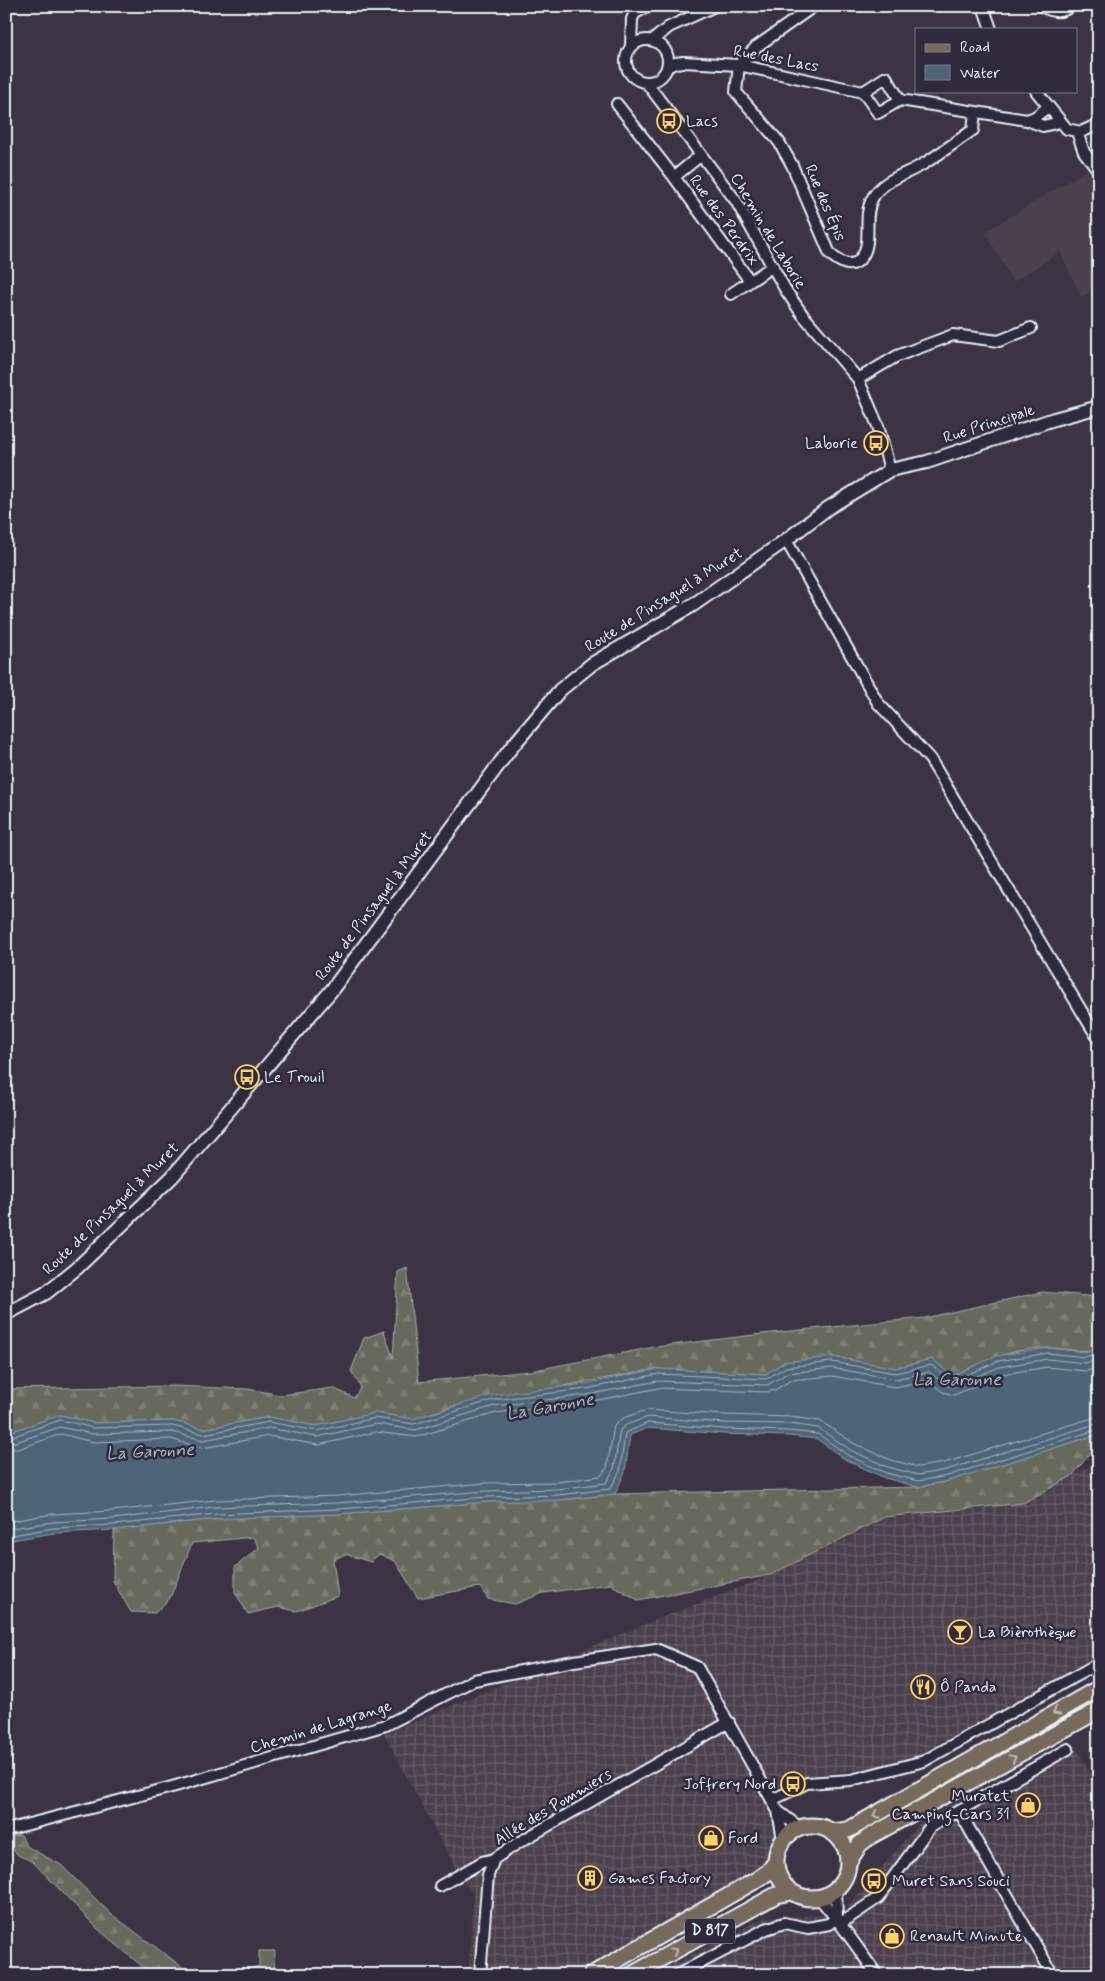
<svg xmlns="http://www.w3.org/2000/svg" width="1105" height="1981" font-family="Mynerve,sans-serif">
	<defs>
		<pattern id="industrial-grid" width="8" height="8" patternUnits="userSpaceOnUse" patternTransform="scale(1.25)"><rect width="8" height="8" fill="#4c3f4d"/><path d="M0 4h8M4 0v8" fill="none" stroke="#665b67"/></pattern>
		<pattern id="forest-firs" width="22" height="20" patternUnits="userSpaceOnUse" patternTransform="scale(1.25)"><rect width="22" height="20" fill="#66695b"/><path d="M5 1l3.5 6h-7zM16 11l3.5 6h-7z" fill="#7c7f73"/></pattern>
	</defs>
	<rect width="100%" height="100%" fill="#3c3444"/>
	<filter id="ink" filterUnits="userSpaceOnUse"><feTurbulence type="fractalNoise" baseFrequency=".02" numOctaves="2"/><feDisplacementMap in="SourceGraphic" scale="10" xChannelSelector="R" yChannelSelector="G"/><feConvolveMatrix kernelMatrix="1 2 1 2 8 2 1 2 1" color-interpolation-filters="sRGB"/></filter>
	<g filter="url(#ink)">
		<path fill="#4c3f4d" d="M1090,168L1099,181V287L1081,297L1060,252L1013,282L985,232Z"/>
		<path fill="url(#industrial-grid)" d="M1099,1461V1655L920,1754L884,1767L806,1776L765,1795L774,1821V1841L766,1867L574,1975H473L469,1965L473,1895L454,1865L384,1734L650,1622L771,1575L884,1519L1023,1503Z
			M1073,1742L1099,1789V1975H653L765,1917L841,1915L922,1820Z"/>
		<path fill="url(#forest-firs)" stroke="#a7adaa" d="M407,1268L419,1382L530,1371L655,1347L771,1333L925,1318L1042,1292L1099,1297V1348C1081,1354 1067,1348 1049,1348C1014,1347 982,1362 952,1376L932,1359L896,1368L833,1357L784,1362L766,1374L657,1369L454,1406L413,1419L375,1413L316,1426L269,1417L203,1429L174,1421L94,1423L60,1415L13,1431H6V1389L173,1386L248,1389L281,1395L333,1388L354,1398L361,1387L351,1371L364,1338L384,1331L393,1358L398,1272Z
			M1099,1434V1442L1072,1476L1023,1503L885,1517L770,1575L638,1600L610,1584L543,1593L515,1604L488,1599L480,1587L418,1598L395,1561L379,1554L371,1562L345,1554L333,1560L338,1596L297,1611L278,1607L248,1614L235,1592V1567L259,1548L253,1537L192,1543L170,1598L155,1613L131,1612L113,1581L114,1530L216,1519L338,1514L487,1502L571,1499L615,1494L918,1487L948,1481Z
			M21,1835L26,1846L61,1865L111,1914L193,1975H90L150,1973L98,1929L33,1862L18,1855L6,1842V1837Z
			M259,1951H275L274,1975H231L259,1966Z"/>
		<path fill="#4d6577" stroke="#8b9dab" d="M1048,1348L1086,1352L1099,1348V1434L948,1481L918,1487L885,1478L846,1460L817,1439L789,1436L724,1434L648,1428L630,1435L625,1472L615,1494L558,1500L487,1502L338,1514L216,1519L114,1530L54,1533L6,1541V1431H13L60,1415L94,1423L174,1421L203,1429L269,1417L316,1426L375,1413L413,1419L492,1395L585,1384L657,1369L766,1374L784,1362L833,1357L896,1368L932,1359L952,1376L996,1356Z"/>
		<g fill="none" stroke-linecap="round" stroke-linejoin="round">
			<path stroke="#aab9c4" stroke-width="1" d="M6,1436H14L60,1420L94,1428L173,1426L203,1434L269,1422L317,1431L375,1418L414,1424L493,1400L586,1389L658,1374L766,1379L786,1367L832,1362L895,1373L931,1365L953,1381L998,1361L1048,1353L1085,1357L1099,1353
				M6,1442H16L60,1427L93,1434L172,1432L203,1440L269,1428L317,1437L376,1424L415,1430L494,1406L587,1395L658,1381L767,1385L788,1373L832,1368L895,1379L929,1372L945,1385L952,1387L999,1367L1048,1359L1085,1363L1099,1360
				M6,1449H18L61,1434L93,1442L171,1439L202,1448L269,1436L318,1445L376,1432L416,1437L496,1413L588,1402L659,1388L767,1392L775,1390L791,1380L832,1376L895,1387L927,1380L943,1392L954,1395L1002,1374L1048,1367L1085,1371L1099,1368
				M6,1522L52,1514L112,1511L215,1500L337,1496L486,1483L557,1482L601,1476L607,1467L614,1426L623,1418L647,1410L724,1415L790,1417L820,1421L855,1444L891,1460L918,1467L944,1463L1099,1416
				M6,1529L53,1522L113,1519L215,1507L337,1503L486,1491L557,1489L606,1483L614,1469L620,1430L626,1425L648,1417L724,1423L790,1424L818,1428L852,1451L888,1467L918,1475L946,1470L1099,1423
				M6,1536L54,1528L113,1525L216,1514L338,1509L487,1497L558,1495L610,1489L620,1471L625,1433L648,1423L724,1429L789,1431L818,1434L849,1456L886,1473L918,1481L947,1476L1099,1429"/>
			<g stroke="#e8f1f8" stroke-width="14">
				<path id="minor" d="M814,6L756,47L739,65L736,92L779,142L792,165L830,254C838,261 851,270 860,259C874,244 862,218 872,199C883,178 907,175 925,163C941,153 957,141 973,130L975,112
					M983,6L991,29
					M1041,6C1053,12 1060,14 1071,6
					M626 61a21 21 0 1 1 42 0a21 21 0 1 1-42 0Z
					M653,40L669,27L715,6
					M631,46L632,19L635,13L650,6
					M667,67L675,63L683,62L739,65L863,92L878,113L900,100L1027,120L1043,126L1060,122
					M646,82L736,201L785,289L802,314L858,379L878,426L890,470
					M1036,91L1067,129L1081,132L1099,124
					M863,92L886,77L900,100
					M617,104L674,177
					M1027,120L1035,117L1048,107
					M1077,132L1084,152L1099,171
					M701,155L674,177L750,281
					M731,294L773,266
					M858,379L897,356L953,335L999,341L1031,328
					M786,540L878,703L930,759L1099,1040
					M772,1800L807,1783L851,1780L924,1761L1099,1663
					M778,1811L800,1828
					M959,1811L1053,1975
					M6,1830L172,1787L386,1725L474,1680L574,1661L656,1649L697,1667L778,1811L783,1840
					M440,1886L482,1862L494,1859
					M836,1891L837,1917
					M819,1898C841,1922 858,1949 877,1975
					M841,1923L878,1898L930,1827L1068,1749
					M480,1975L488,1875L494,1859L518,1843L729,1722
					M677,1975L766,1929L784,1923L808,1928L829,1924L837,1917"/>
			</g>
			<g stroke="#e8f1f8" stroke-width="16">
				<path id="tertiary" d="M6,1314L46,1293L78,1267L172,1177L331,991L511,748L560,690L592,664L693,605L786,540L828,508L890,470L927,462L1054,419L1099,407"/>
			</g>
			<g stroke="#e8f1f8" stroke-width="19">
				<path id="primary" d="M776 1862a36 36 0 1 1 72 0a36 36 0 1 1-72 0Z
					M833,1832L848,1830L1099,1688
					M849,1861L860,1844L869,1837L1099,1710
					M591,1975L758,1879L768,1872L776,1862
					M631,1975L776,1895L791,1892"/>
			</g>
			<use href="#minor" stroke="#2f2a3d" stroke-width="10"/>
			<use href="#tertiary" stroke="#2f2a3d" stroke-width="12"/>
			<use href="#primary" stroke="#77695c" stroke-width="15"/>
		</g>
		<defs><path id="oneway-chevron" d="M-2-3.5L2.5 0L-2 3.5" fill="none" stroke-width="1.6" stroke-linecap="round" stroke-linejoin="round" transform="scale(1.25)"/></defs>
		<g stroke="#bbbbba">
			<use href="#oneway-chevron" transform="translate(1056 1712) rotate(150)"/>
			<use href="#oneway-chevron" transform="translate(1013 1758) rotate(-29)"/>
			<use href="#oneway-chevron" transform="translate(876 1815) rotate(150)"/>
			<use href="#oneway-chevron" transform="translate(674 1951) rotate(-29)"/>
		</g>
	</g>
	<defs>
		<g id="bus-ring" transform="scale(1.25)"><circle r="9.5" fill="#2f2a3d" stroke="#ffd166" stroke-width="1.5"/><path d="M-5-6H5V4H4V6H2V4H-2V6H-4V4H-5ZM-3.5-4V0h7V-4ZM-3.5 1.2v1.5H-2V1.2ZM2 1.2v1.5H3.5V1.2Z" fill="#ffd166"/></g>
		<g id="bar-ring" transform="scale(1.25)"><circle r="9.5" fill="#2f2a3d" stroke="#ffd166" stroke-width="1.5"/><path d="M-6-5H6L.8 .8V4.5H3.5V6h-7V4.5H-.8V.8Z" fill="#ffd166"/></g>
		<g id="restaurant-ring" transform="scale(1.25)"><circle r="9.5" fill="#2f2a3d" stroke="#ffd166" stroke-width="1.5"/><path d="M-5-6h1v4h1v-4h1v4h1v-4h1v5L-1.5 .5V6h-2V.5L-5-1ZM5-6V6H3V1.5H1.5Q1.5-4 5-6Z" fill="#ffd166"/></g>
		<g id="shop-ring" transform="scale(1.25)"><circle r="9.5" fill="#2f2a3d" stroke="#ffd166" stroke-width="1.5"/><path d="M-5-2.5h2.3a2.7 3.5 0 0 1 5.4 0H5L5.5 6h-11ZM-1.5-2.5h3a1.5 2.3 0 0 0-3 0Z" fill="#ffd166"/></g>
		<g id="building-ring" transform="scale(1.25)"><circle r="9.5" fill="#2f2a3d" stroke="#ffd166" stroke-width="1.5"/><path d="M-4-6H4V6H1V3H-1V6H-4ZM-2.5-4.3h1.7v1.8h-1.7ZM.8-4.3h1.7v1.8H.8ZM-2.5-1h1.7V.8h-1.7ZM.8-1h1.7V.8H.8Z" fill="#ffd166"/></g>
	</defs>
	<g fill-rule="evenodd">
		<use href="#bus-ring" x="669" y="121"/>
		<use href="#bus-ring" x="876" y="443"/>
		<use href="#bus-ring" x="247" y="1077"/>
		<use href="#bar-ring" x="960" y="1632"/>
		<use href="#restaurant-ring" x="923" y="1687"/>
		<use href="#bus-ring" x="793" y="1784"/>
		<use href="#shop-ring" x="1028" y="1805"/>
		<use href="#shop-ring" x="711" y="1838"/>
		<use href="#building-ring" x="590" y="1878"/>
		<use href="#bus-ring" x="874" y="1881"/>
		<use href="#shop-ring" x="892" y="1936"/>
	</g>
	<g text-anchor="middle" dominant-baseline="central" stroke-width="5" stroke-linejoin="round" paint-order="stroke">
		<rect fill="#2f2a3d" stroke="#b0b5c0" stroke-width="1" x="685" y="1918.5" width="50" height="25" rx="4"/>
		<g font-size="15" font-weight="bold" fill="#e8f1f8">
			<text x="710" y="1931">D 817</text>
		</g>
		<g font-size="16" fill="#e8f1f8" stroke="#2f2a3d">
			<text transform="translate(776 59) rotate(11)">Rue des Lacs</text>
			<text transform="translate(825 203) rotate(67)">Rue des Épis</text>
			<text transform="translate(724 220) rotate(54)">Rue des Perdrix</text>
			<text transform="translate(768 231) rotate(59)">Chemin de Laborie</text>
			<text transform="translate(989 424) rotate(-18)">Rue Principale</text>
			<text transform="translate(664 600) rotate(-32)">Route de Pinsaguel à Muret</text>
			<text transform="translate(374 906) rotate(-53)">Route de Pinsaguel à Muret</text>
			<text transform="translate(111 1209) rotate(-44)">Route de Pinsaguel à Muret</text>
			<text transform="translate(321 1727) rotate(-17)">Chemin de Lagrange</text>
			<text transform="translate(553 1807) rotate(-31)">Allée des Pommiers</text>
		</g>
		<g font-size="16" fill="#e8f1f8" stroke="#2f2a3d" text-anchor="start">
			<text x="686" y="121">Lacs</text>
			<text x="858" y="443" text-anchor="end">Laborie</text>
			<text x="264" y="1077">Le Trouil</text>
			<text x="978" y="1632">La Bièrothèque</text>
			<text x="940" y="1687">Ô Panda</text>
			<text x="776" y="1784" text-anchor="end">Joffrery Nord</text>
			<text x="1010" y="1796" text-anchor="end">Muratet<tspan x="1010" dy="18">Camping-Cars 31</tspan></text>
			<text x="728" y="1838">Ford</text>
			<text x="608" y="1878">Games Factory</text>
			<text x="892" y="1881">Muret Sans Souci</text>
			<text x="910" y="1936">Renault Minute</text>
		</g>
		<g font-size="18" font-style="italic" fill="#aab9c4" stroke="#2f2a3d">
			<text x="957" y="1380">La Garonne</text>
			<text transform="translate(550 1407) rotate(-10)">La Garonne</text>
			<text transform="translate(150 1452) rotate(-3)">La Garonne</text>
		</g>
	</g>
	<rect width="1105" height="1981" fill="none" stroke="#2f2a3d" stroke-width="25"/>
	<rect x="12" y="12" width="1080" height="1956" fill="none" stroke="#e8f1f8" stroke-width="2" filter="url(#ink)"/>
	<rect x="915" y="28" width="162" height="65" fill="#2f2a3d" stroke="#797a88"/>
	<rect x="925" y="44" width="25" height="8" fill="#77695c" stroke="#797a88"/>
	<text x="960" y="52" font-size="15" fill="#e8f1f8">Road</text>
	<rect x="925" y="65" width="25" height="15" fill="#4d6577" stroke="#797a88"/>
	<text x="960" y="78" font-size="15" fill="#e8f1f8">Water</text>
</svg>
